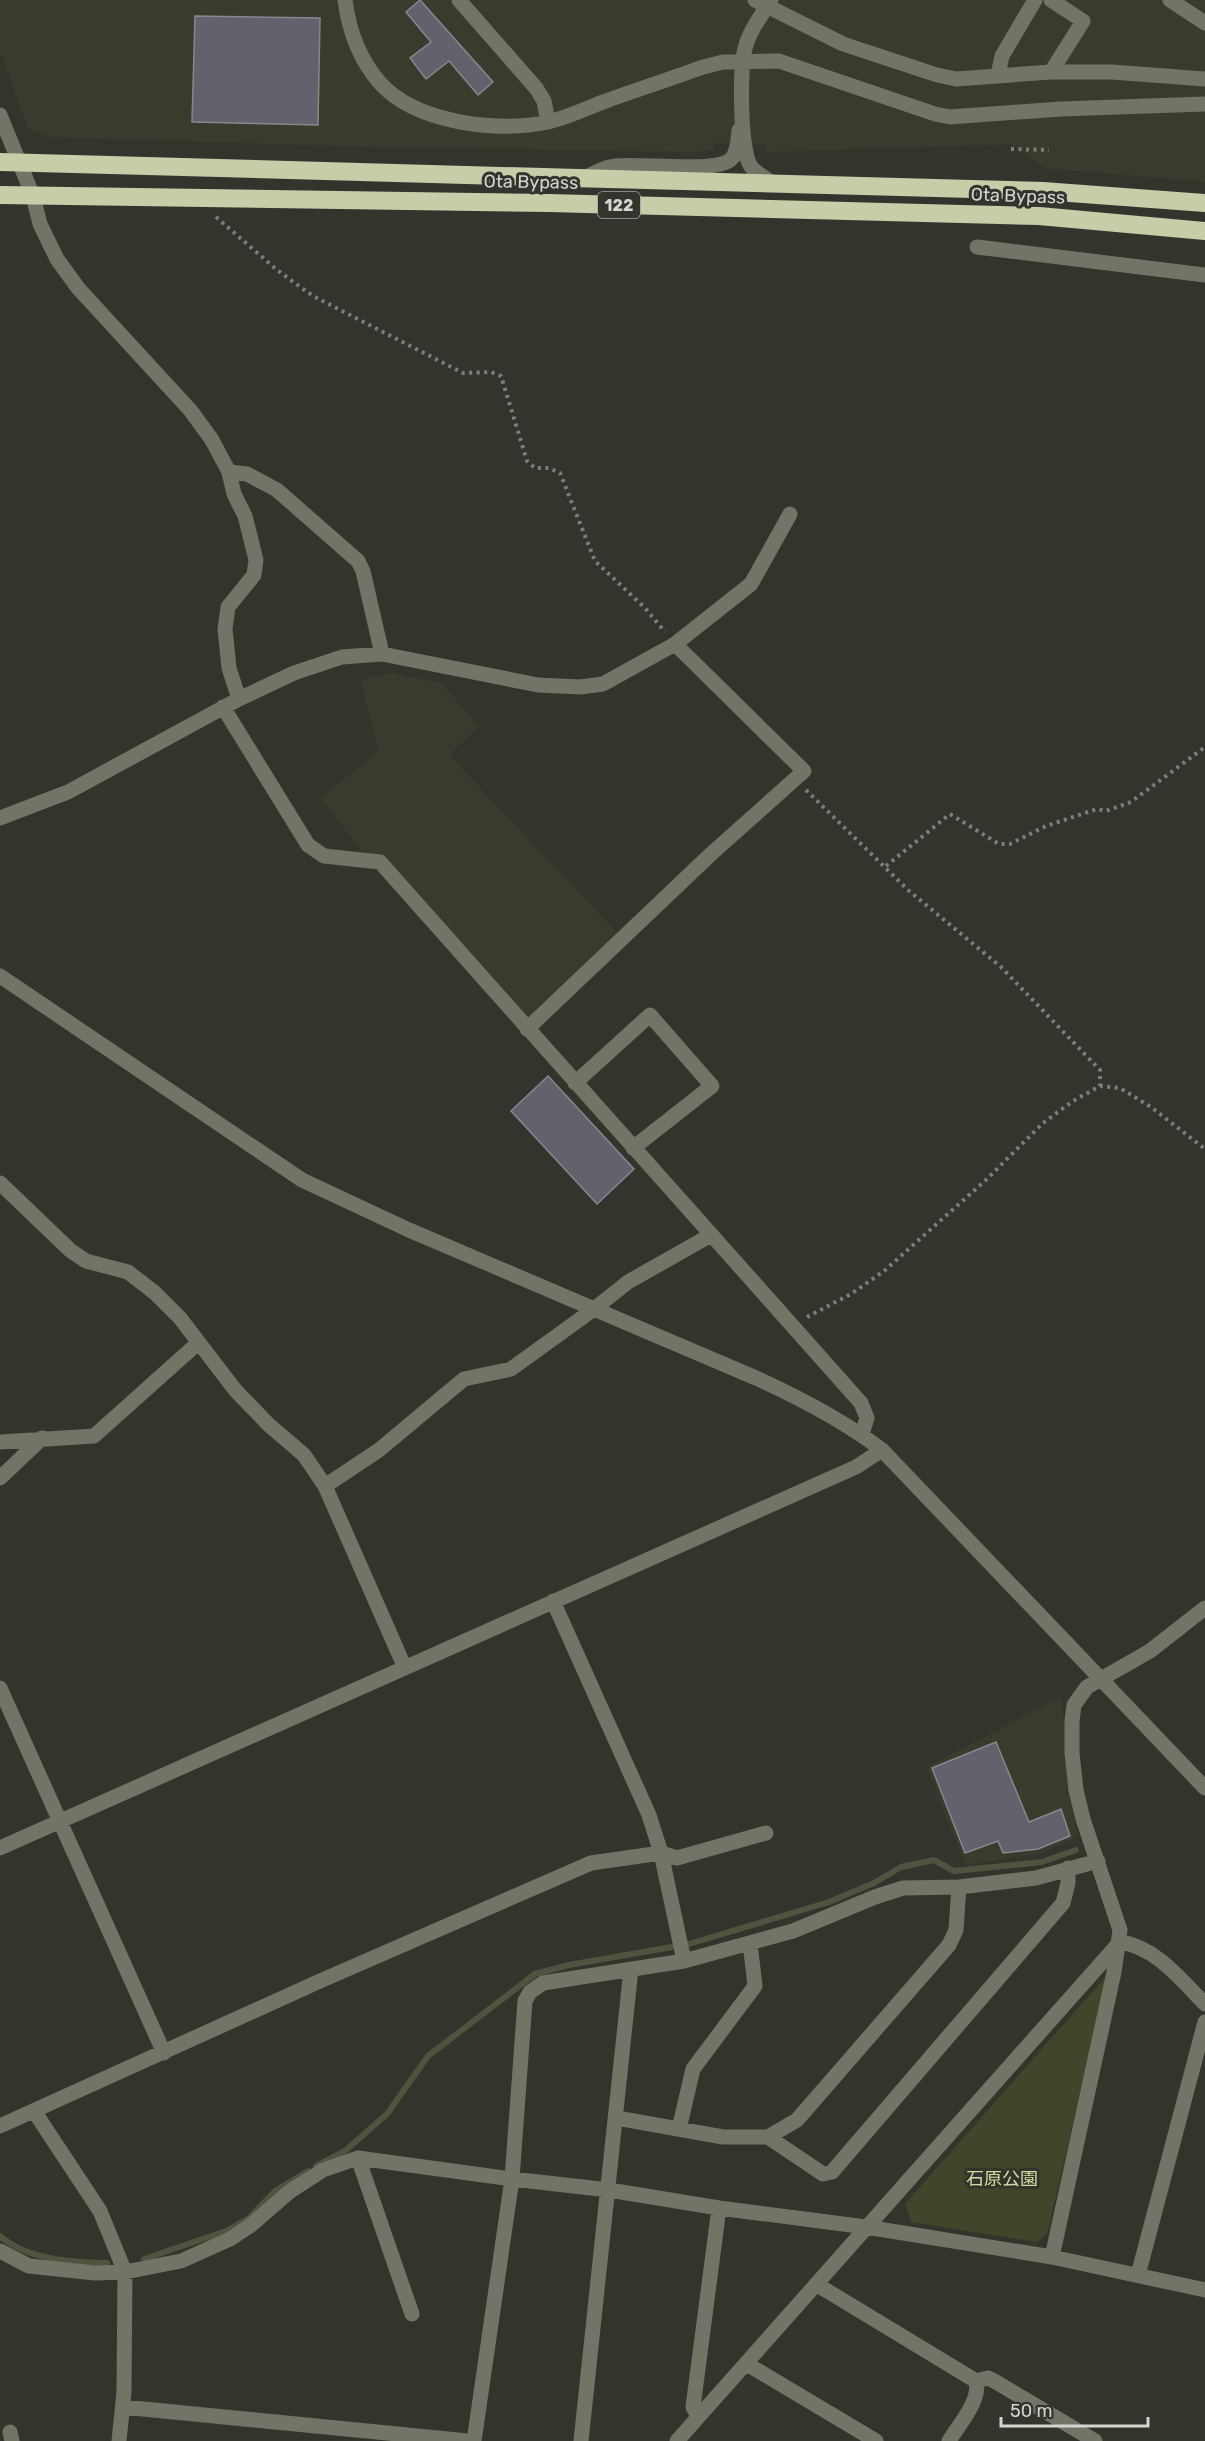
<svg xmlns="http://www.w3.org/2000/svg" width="1205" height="2441" font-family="Rubik,'Noto Sans JP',sans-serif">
	<rect width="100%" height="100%" fill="#33352d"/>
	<path fill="#393c2d" d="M0,0H1205V182L1045,168L1011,144L766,152V144L714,143L713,150L693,152L379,147L49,137L28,128L0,52Z
		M389,673L441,683L479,726L449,755L619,935L528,1019L379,854L365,855L321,798L379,751L360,680Z
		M1061,1697L1077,1838L1038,1854L965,1865L927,1767Z"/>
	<path fill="#42452a" d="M1108,1974L1047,2234L1037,2242L911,2222L905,2204Z"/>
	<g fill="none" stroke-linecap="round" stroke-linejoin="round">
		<path stroke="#50533e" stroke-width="6" d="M689,1944L829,1902L874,1883L901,1867L934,1860L954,1871L1042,1862L1076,1850
			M316,2166L345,2151L387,2114L428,2056L535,1974L569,1965L672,1947
			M0,2236C28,2260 71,2262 107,2263
			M144,2259L226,2231L249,2218L275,2191L308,2171"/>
	</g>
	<path fill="#61626b" stroke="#878790" stroke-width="1.5" d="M420,0L493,82L478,95L449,61L426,79L410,58L431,42L406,12Z
		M195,16L320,18L318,125L192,122Z
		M548,1076L634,1169L597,1204L511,1111Z
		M996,1742L1029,1822L1061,1809L1070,1836L1038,1849L1003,1853L998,1841L965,1853L932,1768Z"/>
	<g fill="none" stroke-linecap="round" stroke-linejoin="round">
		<path stroke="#7d7f78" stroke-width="4" stroke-dasharray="3 4.5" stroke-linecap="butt" d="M1011,149L1049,150
			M216,217L277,270L313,296L463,373L491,372L501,376L527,461L535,468H549L560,473L595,561L645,608L665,632
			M806,790L908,890L1001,967L1100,1070V1086
			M886,866L950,814L999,844H1010L1046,826L1097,809L1106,811L1131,802L1205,747
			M807,1317L851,1294L884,1271L987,1179L1043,1123L1073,1101L1100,1086L1120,1088L1151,1107L1205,1149"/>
		<path stroke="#727466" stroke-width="15" d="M345,0C349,31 359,59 380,83C416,123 497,133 548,122C566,118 585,109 603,102C636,90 670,79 703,67L723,62L779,61L935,114L950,117L1061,109L1205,104
			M459,0L536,88L544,101L548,122
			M755,0L843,44L937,75L956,79L1051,72H1112L1205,79
			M771,0C763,14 750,29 746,45C739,64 740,148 750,165C755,173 764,177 771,182
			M1051,0L1083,21L1051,72
			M1170,0L1205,23
			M998,75L1002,56L1035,0
			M0,115L33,196L40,224L57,259L78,288L191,411L212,440L229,472L234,494L245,516L256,560L254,575L228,607L225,629L229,668L239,699
			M585,178C594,173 604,167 615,166C640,163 714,173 730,160C738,154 738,139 739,130
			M977,247L1205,275
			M229,472L247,474L277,490L358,561L363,571L382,654
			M223,707L308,845L324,856L380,862L861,1403L867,1418L862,1434
			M0,818L68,792L239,699L294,673L342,657L382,654L538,685L580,687L603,684L675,644L751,584L790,514
			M0,976L302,1180L409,1230L756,1378C800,1398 843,1420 882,1450L1205,1788
			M527,1029L711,854L804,771L675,644
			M575,1083L650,1015L712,1086L633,1148
			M0,1183L71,1251L86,1261L128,1272L155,1293L180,1318L236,1391L269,1425L304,1455L325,1486L405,1668
			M0,1442L94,1436L198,1343
			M0,1478L42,1438
			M325,1486L379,1450L464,1379L511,1369L594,1309L628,1282L711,1235
			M553,1601L649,1815L661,1853L684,1961
			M0,1688L164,2053
			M0,1848L856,1467L882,1450
			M1120,1942C1156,1947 1181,1980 1205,2004
			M34,2111L100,2211L125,2272L124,2392L119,2441
			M617,2118L723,2137H768L797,2120L949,1945L956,1930L959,1887
			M0,2126L320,1981L591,1863L661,1853L677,1858L766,1833
			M679,2129L693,2069L755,1986L750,1943
			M768,2137L823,2174L832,2172L1063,1903L1068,1883V1868
			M358,2158L412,2314
			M0,2251L29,2266L95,2273L125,2272L181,2261L230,2239L251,2225L289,2192L323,2170L358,2158L512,2179L609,2190L719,2208L866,2227L1052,2257L1205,2290
			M1052,2257L1114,1972L1120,1930L1083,1819L1076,1790L1072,1753V1721L1074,1705L1087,1687L1150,1651L1205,1608
			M1138,2275L1205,2022
			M816,2284L976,2381C981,2401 959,2424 949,2441
			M747,2364L876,2441
			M976,2381L988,2378L996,2382L1095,2441
			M123,2407L468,2441
			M698,2416L693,2407L719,2208
			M10,2432L12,2441
			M474,2441L512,2179L525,2001L530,1992L543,1983L684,1961L793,1931L875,1897L903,1888L959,1887L1036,1878L1098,1861
			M581,2441L631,1969
			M677,2441L1120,1942"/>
		<path stroke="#c7cca9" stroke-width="18" d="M0,162L1043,191L1205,203
			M0,195L549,203L1039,216L1205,231"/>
	</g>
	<g text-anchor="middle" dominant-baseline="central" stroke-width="6" stroke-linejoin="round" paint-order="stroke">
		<rect fill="#33352d" stroke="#a4a59f" stroke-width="1.5" x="598" y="192" width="42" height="26" rx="4.5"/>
		<g font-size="16" font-weight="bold" fill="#d4d5d0">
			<text x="619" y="205">122</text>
		</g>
		<g font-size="18" fill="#d4d5d0" stroke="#33352d">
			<text transform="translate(531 182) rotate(1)">Ota Bypass</text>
			<text transform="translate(1018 196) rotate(2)">Ota Bypass</text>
		</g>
		<g font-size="18" fill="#d2dba0" stroke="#33352d">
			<text x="1002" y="2179">石原公園</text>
		</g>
	</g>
	<path d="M1001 2417v9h147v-9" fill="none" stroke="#d4d5d0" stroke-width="3"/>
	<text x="1010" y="2417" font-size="18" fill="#d4d5d0" stroke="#33352d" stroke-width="4.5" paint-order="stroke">50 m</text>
</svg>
